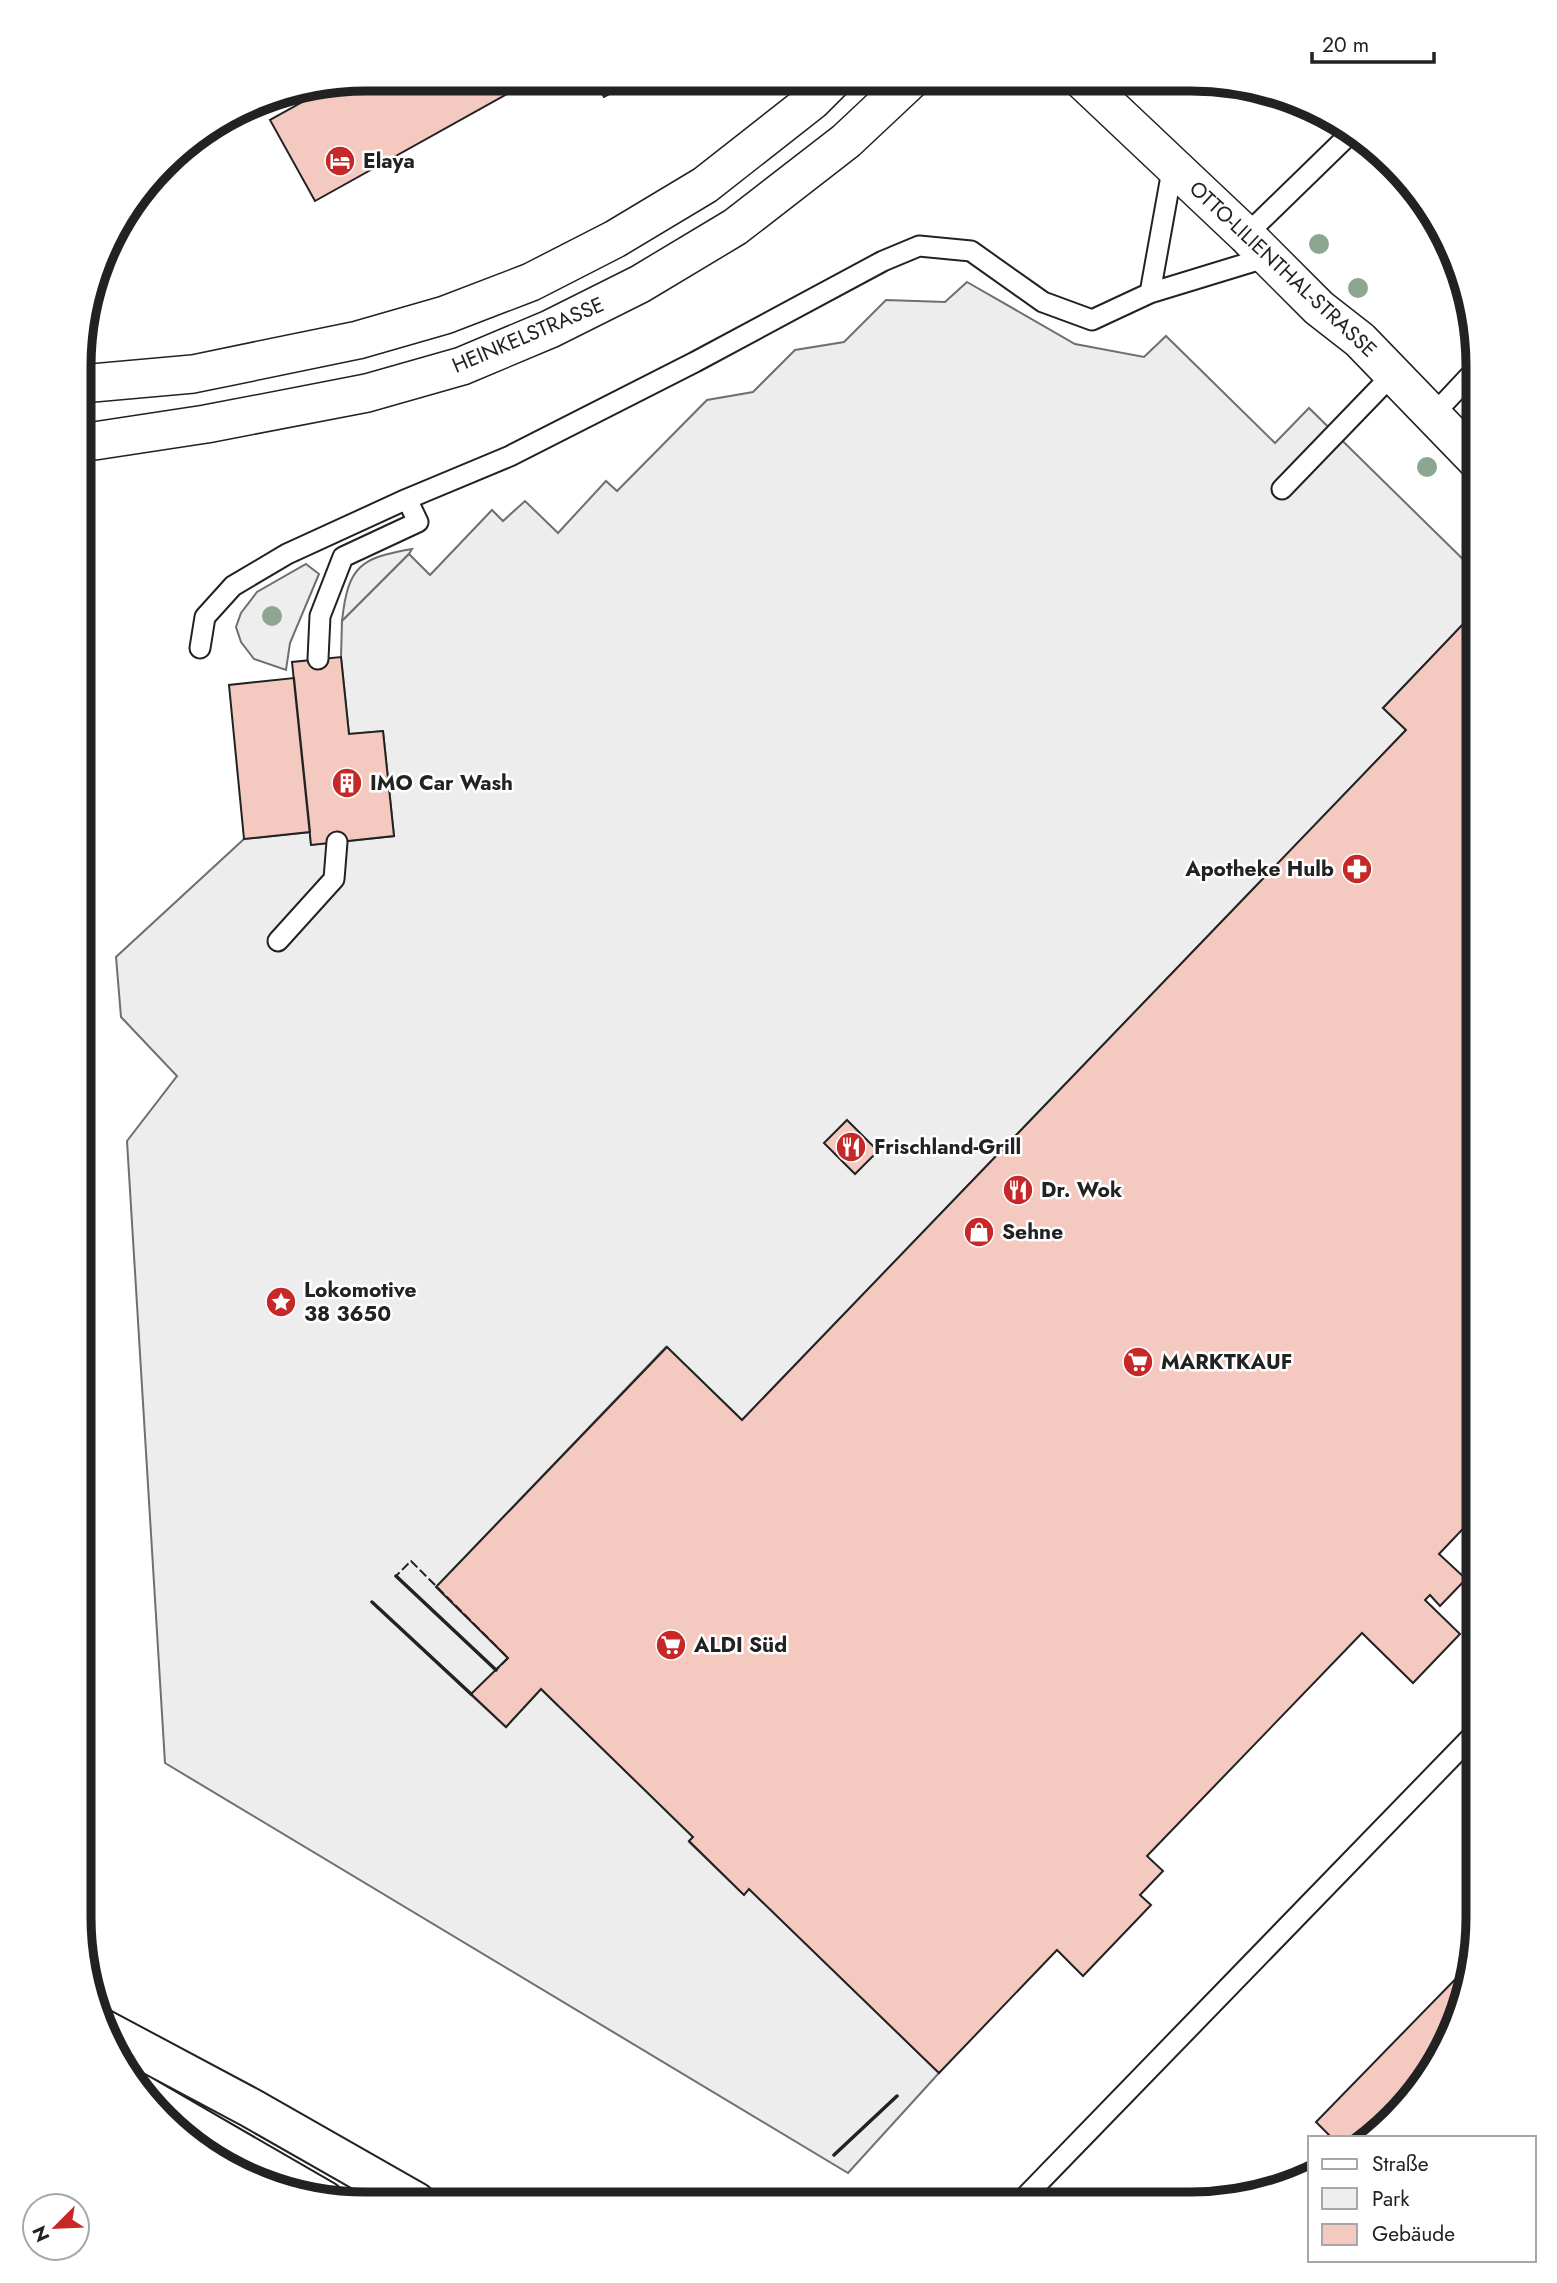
<svg xmlns="http://www.w3.org/2000/svg" width="1557" height="2283" font-family="Jost,sans-serif">
	<rect width="100%" height="100%" fill="#fff"/>
	<path fill="#eee" stroke="#6f6f6f" stroke-width="2" d="M412,549L409,554L342,621C348,566 360,558 412,549Z
		M306,564L319,574L290,643L286,670L254,659L241,642L236,627L241,613L257,592Z"/>
	<path fill="#ededed" stroke="#6f6f6f" stroke-width="2" d="M967,282L1075,344L1144,357L1166,336L1275,443L1309,408L1478,574V609L1383,708L1406,730L742,1420L666,1347L437,1586L508,1658L471,1695L506,1727L541,1689L693,1837L689,1842L743,1894L749,1889L939,2073L848,2173L165,1763L127,1141L177,1076L121,1017L116,957L244,839L310,832L311,845L394,836L383,731L349,734L341,657L342,621L409,554L430,575L492,510L503,521L525,501L558,533L606,481L617,491L707,400L753,392L795,350L844,342L886,300L945,302Z"/>
	<path fill="#f3c9c0" stroke="#222" stroke-width="2" d="M366,79H534L315,201L270,120L335,84Z
		M594,79L636,80L604,97Z
		M1465,622L1478,635V1513L1439,1554L1466,1579L1440,1606L1430,1595L1425,1600L1460,1634L1413,1683L1362,1633L1147,1856L1163,1871L1140,1895L1151,1905L1083,1976L1057,1950L939,2073L749,1889L744,1895L689,1841L693,1837L541,1689L506,1727L471,1694L508,1658L436,1587L667,1347L742,1420L1406,730L1383,708Z
		M341,657L349,734L383,731L394,836L311,845L292,662Z
		M294,678L310,832L244,839L229,685Z
		M847,1120L878,1151L855,1174L824,1143Z
		M1472,1962L1463,2010L1430,2077L1373,2138H1332L1316,2122Z"/>
	<g fill="none" stroke-linecap="round" stroke-linejoin="round">
		<g stroke="#222" stroke-width="23">
			<path id="lane" d="M1246,235L1353,131
				M1150,293L1268,257
				M1433,415L1478,367
				M1282,489L1393,374
				M200,648L205,617L233,586L287,554L407,499L510,456L695,362L883,261L919,246L971,251L1043,302L1092,320L1150,293L1173,165
				M318,659L320,616L343,557L418,522L407,499
				M278,941L334,879L337,842
				M1024,2204L1022,2200L1478,1730"/>
		</g>
		<g stroke="#222" stroke-width="40">
			<path id="street" d="M1083,81L1246,235L1319,308L1360,340L1478,462
				M81,384L193,374L358,340L445,315L531,282L615,239L705,185L812,101L833,80
				M81,443L206,424L367,393L462,366L550,329L640,284L735,227L846,141L911,80"/>
		</g>
		<g stroke="#222" stroke-width="42">
			<path id="highway" d="M101,2028L251,2108L416,2202
				M140,2094L325,2201"/>
		</g>
		<use href="#lane" stroke="#fff" stroke-width="19"/>
		<use href="#street" stroke="#fff" stroke-width="37"/>
		<use href="#highway" stroke="#fff" stroke-width="38"/>
		<path stroke="#222" stroke-width="2" stroke-dasharray="9 3.5" stroke-linecap="butt" d="M411,1561L508,1658L496,1670L396,1576Z"/>
		<path stroke="#222" stroke-width="3.5" d="M396,1576L496,1670
			M372,1602L471,1694
			M834,2155L897,2096"/>
	</g>
	<g fill="#8da692">
		<circle cx="1319" cy="244" r="10"/>
		<circle cx="1358" cy="288" r="10"/>
		<circle cx="1427" cy="467" r="10"/>
		<circle cx="272" cy="616" r="10"/>
	</g>
	<defs>
		<g id="hotel-disc" transform="scale(1.575)"><circle r="9.5" fill="#c62828" stroke="#fff"/><path d="M-6-4.5h1.5V1H6V5H4.5V3h-9V5H-6ZM-4 0a1.8 1.8 0 1 1 3.6 0ZM.5 0V-2.5h3Q6-2.5 6 0Z" fill="#fff"/></g>
		<g id="building-disc" transform="scale(1.575)"><circle r="9.5" fill="#c62828" stroke="#fff"/><path d="M-4-6H4V6H1V3H-1V6H-4ZM-2.5-4.3h1.7v1.8h-1.7ZM.8-4.3h1.7v1.8H.8ZM-2.5-1h1.7V.8h-1.7ZM.8-1h1.7V.8H.8Z" fill="#fff"/></g>
		<g id="pharmacy-disc" transform="scale(1.575)"><circle r="9.5" fill="#c62828" stroke="#fff"/><path d="M-2-6h4v4h4v4h-4v4h-4v-4h-4v-4h4Z" fill="#fff"/></g>
		<g id="restaurant-disc" transform="scale(1.575)"><circle r="9.5" fill="#c62828" stroke="#fff"/><path d="M-5-6h1v4h1v-4h1v4h1v-4h1v5L-1.5 .5V6h-2V.5L-5-1ZM5-6V6H3V1.5H1.5Q1.5-4 5-6Z" fill="#fff"/></g>
		<g id="shop-disc" transform="scale(1.575)"><circle r="9.5" fill="#c62828" stroke="#fff"/><path d="M-5-2.5h2.3a2.7 3.5 0 0 1 5.4 0H5L5.5 6h-11ZM-1.5-2.5h3a1.5 2.3 0 0 0-3 0Z" fill="#fff"/></g>
		<g id="sight-disc" transform="scale(1.575)"><circle r="9.5" fill="#c62828" stroke="#fff"/><path d="M0-6L1.8-2.2L6-1.7L2.9 1.2L3.7 5.4L0 3.3L-3.7 5.4L-2.9 1.2L-6-1.7L-1.8-2.2Z" fill="#fff"/></g>
		<g id="supermarket-disc" transform="scale(1.575)"><circle r="9.5" fill="#c62828" stroke="#fff"/><path d="M-6-5.5h2.5l.6 2H6L4.5 2H-2.5L-4.4-4H-6ZM-1.5 3.2a1.3 1.3 0 1 0 .1 0ZM3 3.2a1.3 1.3 0 1 0 .1 0Z" fill="#fff"/></g>
	</defs>
	<g fill-rule="evenodd">
		<use href="#hotel-disc" x="340" y="161"/>
		<use href="#building-disc" x="347" y="783"/>
		<use href="#pharmacy-disc" x="1357" y="869"/>
		<use href="#restaurant-disc" x="851" y="1147"/>
		<use href="#restaurant-disc" x="1018" y="1190"/>
		<use href="#shop-disc" x="979" y="1232"/>
		<use href="#sight-disc" x="281" y="1302"/>
		<use href="#supermarket-disc" x="1138" y="1362"/>
		<use href="#supermarket-disc" x="671" y="1645"/>
	</g>
	<g text-anchor="middle" dominant-baseline="central" stroke-width="5" stroke-linejoin="round" paint-order="stroke">
		<g font-size="21" font-weight="bold" fill="#222" stroke="#fff" text-anchor="start">
			<text x="363" y="161">Elaya</text>
			<text x="370" y="783">IMO Car Wash</text>
			<text x="1334" y="869" text-anchor="end">Apotheke Hulb</text>
			<text x="874" y="1147">Frischland-Grill</text>
			<text x="1041" y="1190">Dr. Wok</text>
			<text x="1002" y="1232">Sehne</text>
			<text x="304" y="1290">Lokomotive<tspan x="304" dy="24">38 3650</tspan></text>
			<text x="1161" y="1362">MARKTKAUF</text>
			<text x="694" y="1645">ALDI Süd</text>
		</g>
		<g font-size="21" fill="#222" stroke="#fff">
			<text transform="translate(1283 269) rotate(43)">OTTO-LILIENTHAL-STRASSE</text>
			<text transform="translate(528 335) rotate(-23)">HEINKELSTRASSE</text>
		</g>
	</g>
	<path d="M0 0H1557V2283H0ZM366 91H1191A275 275 0 0 1 1466 366V1917A275 275 0 0 1 1191 2192H366A275 275 0 0 1 91 1917V366A275 275 0 0 1 366 91Z" fill="#fff" fill-rule="evenodd"/>
	<path fill="none" stroke="#222" stroke-width="9" d="M366 91H1191A275 275 0 0 1 1466 366V1917A275 275 0 0 1 1191 2192H366A275 275 0 0 1 91 1917V366A275 275 0 0 1 366 91Z"/>
	<rect x="1308" y="2136" width="228" height="126" fill="#ffffff" stroke="#a7a7a7" stroke-width="2"/>
	<rect x="1322" y="2159" width="35" height="10" fill="#ffffff" stroke="#a7a7a7" stroke-width="2"/>
	<text x="1372" y="2171" font-size="21" fill="#222222">Straße</text>
	<rect x="1322" y="2188" width="35" height="21" fill="#eeeeee" stroke="#a7a7a7" stroke-width="2"/>
	<text x="1372" y="2206" font-size="21" fill="#222222">Park</text>
	<rect x="1322" y="2224" width="35" height="21" fill="#f3c9c0" stroke="#a7a7a7" stroke-width="2"/>
	<text x="1372" y="2241" font-size="21" fill="#222222">Gebäude</text>
	<g transform="translate(56 2227) rotate(246)"><circle r="33" fill="#ffffff" stroke="#a7a7a7" stroke-width="2"/>
	<path d="M0-5L12 26L0 18L-12 26Z" fill="#c62828"/>
	<text y="-10" font-size="19" font-weight="bold" text-anchor="middle" fill="#222222">N</text>
	</g>
	<path d="M1312 52v10h122v-10" fill="none" stroke="#222222" stroke-width="3.5"/>
	<text x="1322" y="52" font-size="21" fill="#222222" stroke="#ffffff" stroke-width="5" paint-order="stroke">20 m</text>
</svg>
